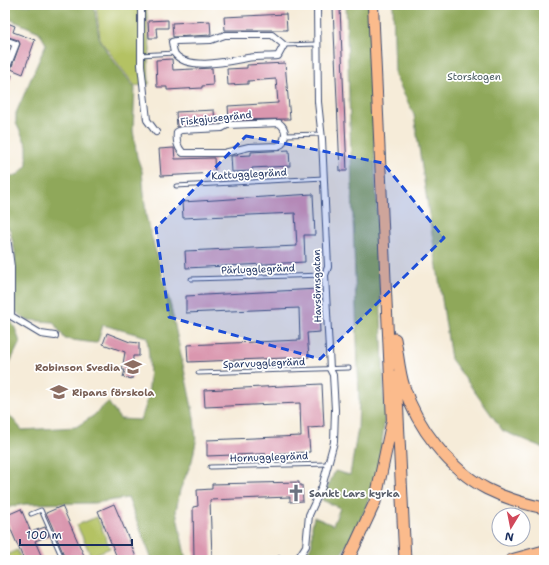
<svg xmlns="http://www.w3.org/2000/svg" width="549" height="565" font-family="'Shantell Sans',sans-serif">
	<rect width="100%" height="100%" fill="#fff"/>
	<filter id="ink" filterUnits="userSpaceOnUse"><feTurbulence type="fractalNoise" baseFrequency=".025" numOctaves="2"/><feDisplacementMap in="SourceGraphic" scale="8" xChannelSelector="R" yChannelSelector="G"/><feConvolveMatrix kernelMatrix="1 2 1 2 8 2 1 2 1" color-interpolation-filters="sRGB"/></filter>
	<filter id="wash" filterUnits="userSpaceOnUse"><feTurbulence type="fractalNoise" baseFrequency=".012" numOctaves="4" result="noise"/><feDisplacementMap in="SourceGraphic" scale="16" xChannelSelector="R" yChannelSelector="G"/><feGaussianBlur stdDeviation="0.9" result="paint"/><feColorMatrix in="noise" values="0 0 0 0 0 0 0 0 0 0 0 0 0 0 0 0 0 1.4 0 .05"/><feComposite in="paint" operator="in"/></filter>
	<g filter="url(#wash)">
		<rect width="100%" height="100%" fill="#f6ecd9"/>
		<path fill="#b4c264" stroke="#687861" d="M96,5H146L150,51L148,59L149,84L135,86L103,44L100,38Z
			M97,517L110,548L91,556L77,525Z
			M17,550L22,560H5V556Z"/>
		<path fill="#8fa85a" stroke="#556c5c" d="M5,5H94L99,38L107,52L135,88L133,130L137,157L142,171L146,216L171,307L194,417L196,442L192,461L180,490L176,511L186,560H152L128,498L94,503L25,504L5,508V410L22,430L76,427L93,416L108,402L120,419L140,420C153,395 150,364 147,337L103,325L98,341L95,343L65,339L53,322L26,320L15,311V252L10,230L5,224V179L19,174L27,165V146L16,123V113L46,44L39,32L5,17Z
			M346,5H369L385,417C379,474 370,513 337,560H304L312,544V526L314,517L333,525L340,508L322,500L335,471L350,475L358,428L359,400Z
			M393,5H544V448L503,431L451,359L414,115L395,75Z
			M5,254L8,316L15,328L20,342L5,373Z"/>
		<g id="blocks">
			<path fill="#da97af" d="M333,8H340L347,171H340Z
				M286,14L287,30H225L224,17Z
				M168,20V28H156L157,38H149L148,21Z
				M210,21L211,35L173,37L172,23Z
				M5,22L15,26L13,32L35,40L23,74L11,69L20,44L18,40L5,36Z
				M172,59L173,70L212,68L213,85L202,86V88L167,90V87H157L156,60Z
				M285,63L290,119L229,120L228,106L278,103L276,79L248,81V84L228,85L227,69L247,68V65Z
				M5,73L12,75L6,92H5Z
				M214,110L215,124L177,127L176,112Z
				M174,148L175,159L214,158L215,173L161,176L159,149Z
				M289,150L290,166L252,168V171L232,172L231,156L251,155V152Z
				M313,194L315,235H304L305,262L186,268L185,251L297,246L295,213L183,218L182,202Z
				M318,289L320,332L307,333L309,357L188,362L187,345L300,340L299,308L186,313V296Z
				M107,333L130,342L139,343V356H133L132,379L123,377L125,370H122L125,352L103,344Z
				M322,384L324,427L308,428L310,452L207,456V440L301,436L300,403L205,407L204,390Z
				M299,482V485H302L303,501L290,502V497L210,500L212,558L194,559L193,507L198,506L197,490L212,489V484Z
				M114,504L131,544L137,560H118L98,511Z
				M62,506L86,560H66L51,524L46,513Z
				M21,509L31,532L45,527L49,536L35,541L43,560H24L5,516Z"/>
		</g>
	</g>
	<g filter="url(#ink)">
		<use href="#blocks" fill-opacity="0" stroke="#3c4b70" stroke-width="1"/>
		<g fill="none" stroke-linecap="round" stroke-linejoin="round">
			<g stroke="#3c4b70" stroke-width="5">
				<path id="service" d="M284,45L317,44
					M140,55L175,53
					M286,135L321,134
					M176,186L324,178
					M191,279L325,275
					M198,373L349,368
					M210,467L328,464
					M31,514L41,510L63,560
					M279,558L281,560"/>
			</g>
			<g stroke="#3c4b70" stroke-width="8">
				<path id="minor" d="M141,5V65L147,120L156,132
					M225,35H272L284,45L278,56C268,57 257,56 247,58C230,61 188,71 175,54C173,51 173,46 172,42L176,41L211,40Z
					M5,40L16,44L7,67L5,66
					M279,123C287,129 286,136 282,144L278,146L249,147L224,153H183C177,147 176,141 177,132L181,130L222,128L227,125Z
					M5,234L7,237L11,267V316L41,334L55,336
					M297,560L306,546L309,515L322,487L334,442L335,410L333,375L330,369L325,275L328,267L322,139L318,102L317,5"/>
			</g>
			<g stroke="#3c4b70" stroke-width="12">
				<path id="primary" d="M373,5L392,422"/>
			</g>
			<g stroke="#3c4b70" stroke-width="13">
				<path id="motorway" d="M395,339C398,355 399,372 404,387C417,427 449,469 487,489C505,498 524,504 544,508
					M396,376L405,560
					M348,560L375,502L392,422
					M511,560L544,551"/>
			</g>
			<use href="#service" stroke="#fff" stroke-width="3"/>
			<use href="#minor" stroke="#fff" stroke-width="6"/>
			<use href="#primary" stroke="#fbbb8c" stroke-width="10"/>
			<use href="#motorway" stroke="#fbbb8c" stroke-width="11"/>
		</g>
	</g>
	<path fill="#1d4ed8" fill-opacity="0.2" stroke="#1d4ed8" stroke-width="3" stroke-dasharray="8 5" stroke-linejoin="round" d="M246,136L383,163L444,238L320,359L169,317L156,228Z"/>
	<defs>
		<g id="school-bare" transform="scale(1.38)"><path d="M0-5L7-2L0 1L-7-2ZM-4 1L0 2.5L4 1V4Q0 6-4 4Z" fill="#8d6e63" stroke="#fff" stroke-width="2.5" paint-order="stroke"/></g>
		<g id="church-bare" transform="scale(1.38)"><path d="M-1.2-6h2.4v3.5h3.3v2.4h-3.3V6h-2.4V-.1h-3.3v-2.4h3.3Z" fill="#6b7280" stroke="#fff" stroke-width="2.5" paint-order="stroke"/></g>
	</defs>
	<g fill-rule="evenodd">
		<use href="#school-bare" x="133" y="367"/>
		<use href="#school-bare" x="59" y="392"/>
		<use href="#church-bare" x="296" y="493"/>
	</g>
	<g text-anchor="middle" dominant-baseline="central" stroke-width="3.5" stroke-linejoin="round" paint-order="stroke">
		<g font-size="10" fill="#495b60" stroke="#fff">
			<text x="474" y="76">Storskogen</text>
		</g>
		<g font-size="10" fill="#1b2f5e" stroke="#fff">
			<text transform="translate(216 118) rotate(-6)">Fiskgjusegränd</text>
			<text transform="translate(249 174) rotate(-3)">Kattugglegränd</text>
			<text transform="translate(258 269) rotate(-2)">Pärlugglegränd</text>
			<text transform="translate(317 286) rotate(-91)">Havsörnsgatan</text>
			<text transform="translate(264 363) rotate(-2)">Sparvugglegränd</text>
			<text transform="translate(269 457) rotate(-2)">Hornugglegränd</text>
		</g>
		<g font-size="10" font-weight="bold" fill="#785e54" stroke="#fff" text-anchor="end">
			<text x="120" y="367">Robinson Svedia</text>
			<text x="72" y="392" text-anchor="start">Ripans förskola</text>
		</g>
		<g font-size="10" font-weight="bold" fill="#5b616d" stroke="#fff" text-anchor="start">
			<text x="309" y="493">Sankt Lars kyrka</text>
		</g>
	</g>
	<rect width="549" height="565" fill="none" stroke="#fff" stroke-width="20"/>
	<g transform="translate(511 527) rotate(190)"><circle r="19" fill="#ffffff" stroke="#a4acbf"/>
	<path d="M0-3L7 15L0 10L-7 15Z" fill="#d1495b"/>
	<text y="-6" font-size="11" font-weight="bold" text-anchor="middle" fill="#1b2f5e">N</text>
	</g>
	<path d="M20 539v6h112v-6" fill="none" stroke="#1b2f5e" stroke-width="2"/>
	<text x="26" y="539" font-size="12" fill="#1b2f5e" stroke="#ffffff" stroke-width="3" paint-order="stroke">100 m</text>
</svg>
